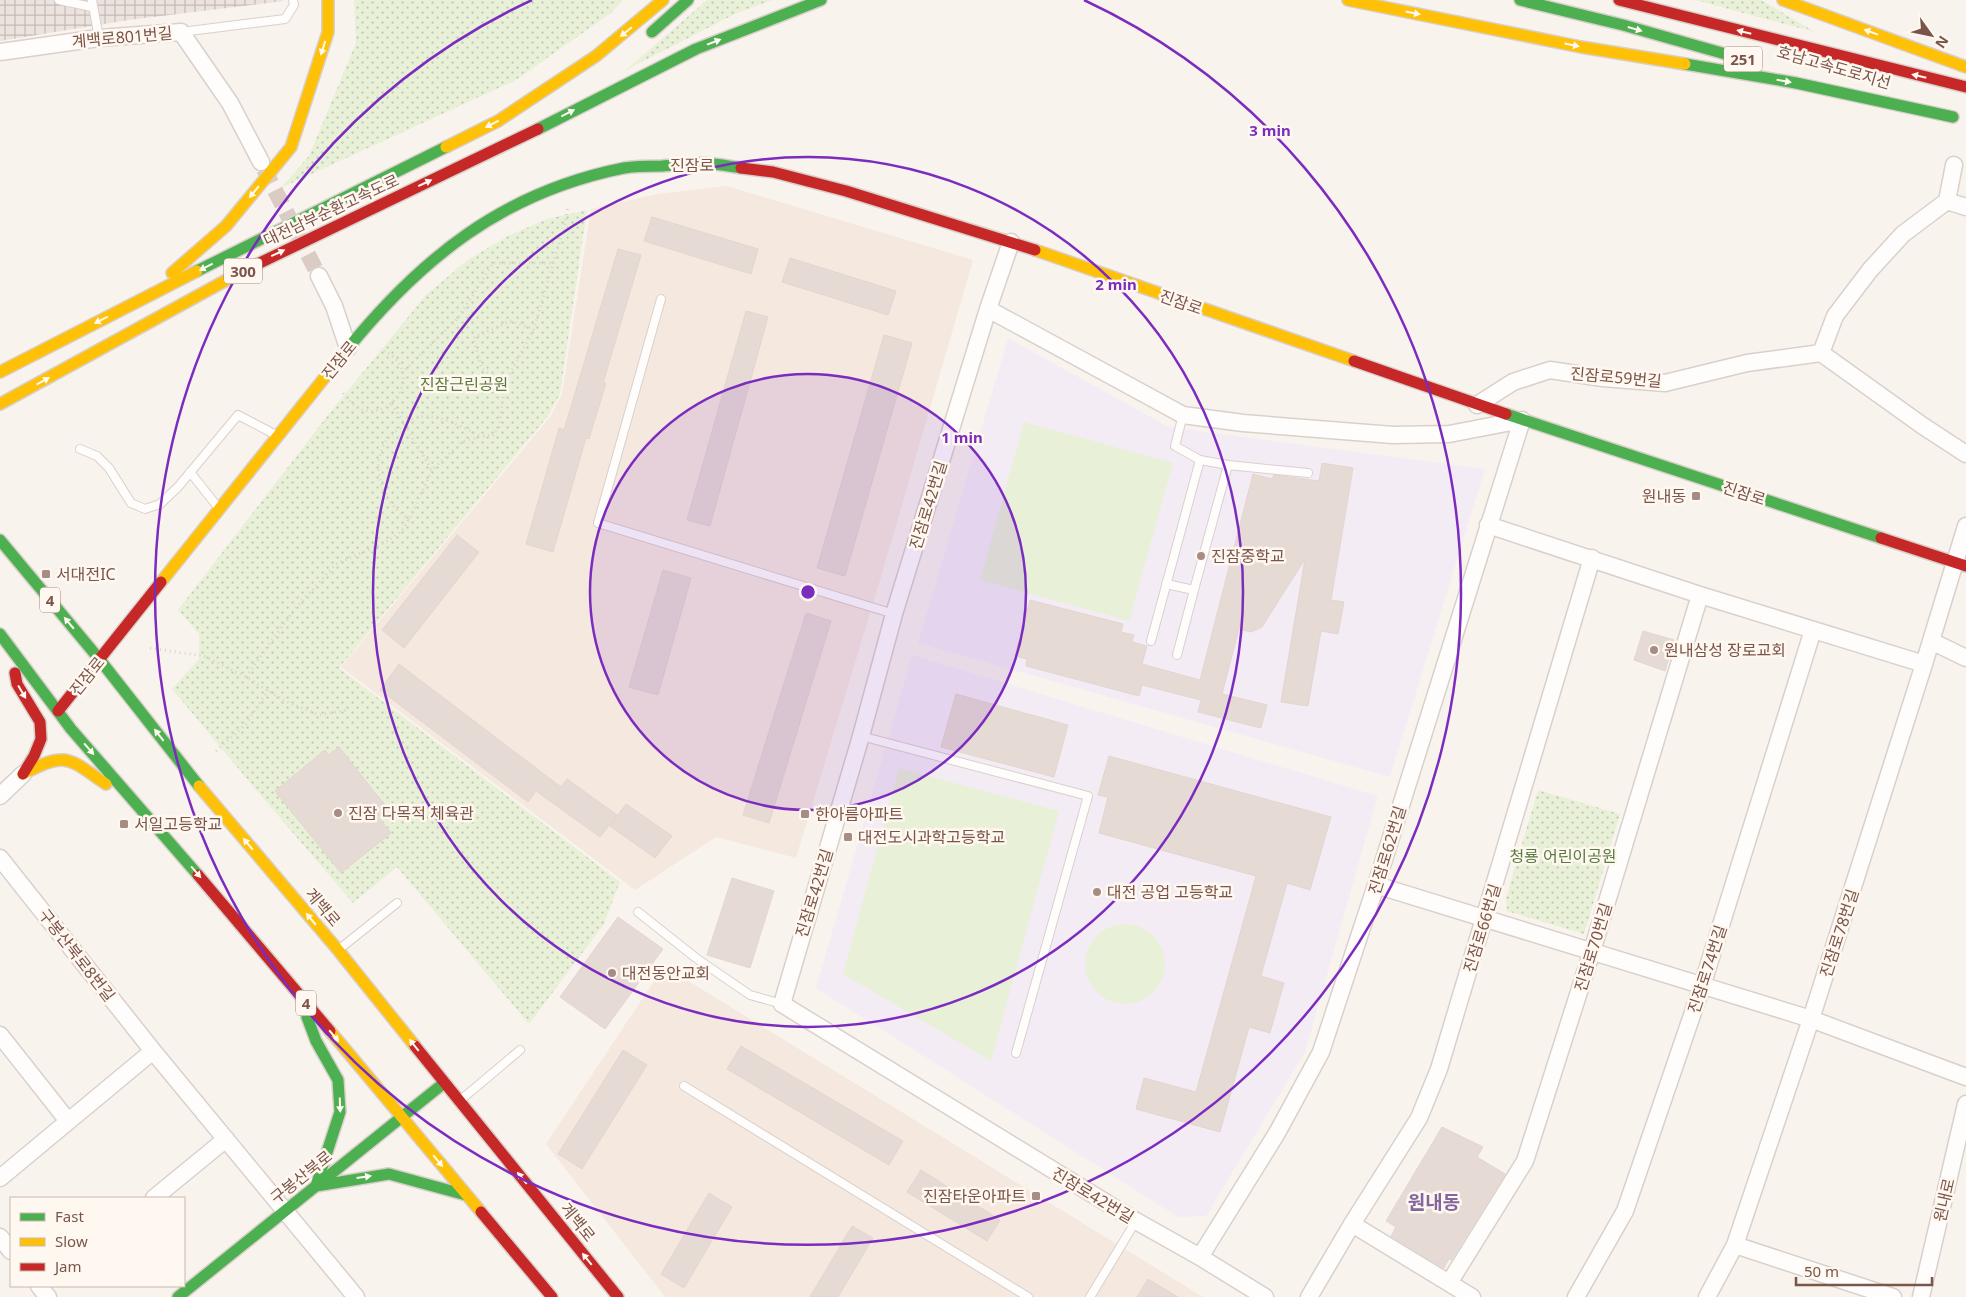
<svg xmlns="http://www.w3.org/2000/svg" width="1966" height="1297" font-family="'Noto Sans','Noto Sans KR',sans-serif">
	<defs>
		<pattern id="industrial-grid" width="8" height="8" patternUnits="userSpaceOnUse" patternTransform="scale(1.25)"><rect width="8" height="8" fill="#ede3de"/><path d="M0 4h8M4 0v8" fill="none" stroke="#c5bbb6"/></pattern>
		<pattern id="grass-dots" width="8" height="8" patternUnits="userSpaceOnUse" patternTransform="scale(1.25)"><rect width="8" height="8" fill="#e8f0d8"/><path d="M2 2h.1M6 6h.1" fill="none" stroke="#c1c5b1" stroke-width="1.8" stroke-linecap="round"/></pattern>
	</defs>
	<rect width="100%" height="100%" fill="#f9f3ee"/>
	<path fill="#f5e8de" d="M727,186L973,260L881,577L796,858L716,837L635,890L341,667L550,417L562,394L591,209L657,194Z
		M664,966L1203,1297H665L546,1144Z"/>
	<path fill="url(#industrial-grid)" d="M0,0H283L284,1L129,20L0,41Z"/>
	<path fill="#f4ecf5" d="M1008,338L1169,427L1485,469L1390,777L918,643Z
		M912,655L1378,796L1305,1052L1206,1216L1178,1217L816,988Z"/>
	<path fill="url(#grass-dots)" d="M354,0H623L611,13L516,80L281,188L309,156L356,43Z
		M707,0H772L735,14L626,70Z
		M1695,0H1761L1815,32Z
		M587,210L560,394L548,416L339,668L620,882L604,924L529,1024L397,867L353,903L263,798L172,689L199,659V634L178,610L328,415L426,295L469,259L508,236L547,219Z
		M1538,790L1620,814L1584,934L1507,911L1506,898Z"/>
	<path fill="#e8f0d8" d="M1024,422L1173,463L1129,621L980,580Z
		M899,768L1059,811L991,1061L843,974Z
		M1085 964a40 40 0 1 1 80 0a40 40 0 1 1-80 0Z"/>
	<path fill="#e6dad5" stroke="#e3d5cf" d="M652,217L758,249L751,274L644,241Z
		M618,249L641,255L603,383H606L589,439L586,438L553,552L526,544L559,428L564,430Z
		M790,258L896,291L888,315L782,282Z
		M746,311L768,317L710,526L687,520Z
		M884,335L912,343L845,576L817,568Z
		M1322,463L1353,468L1331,600L1344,602L1338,634L1321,631L1308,706L1281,702L1305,559L1262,627L1251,632L1239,629L1222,694L1267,705L1261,728L1198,712L1201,700L1142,685L1139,696L1026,666L1027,659L1015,656L1030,600L1123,624L1121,632L1134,635L1132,642L1147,646L1142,664L1200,680L1253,474L1272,479L1274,475L1319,481Z
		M457,535L479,552L404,648L382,630Z
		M663,570L691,578L658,695L629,687Z
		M806,613L831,621L769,823L743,815Z
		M1643,631L1674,640L1665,671L1634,660Z
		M399,664L561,787L567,779L617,815L600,837L536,791L528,802L380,690Z
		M956,694L1068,725L1054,777L941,747Z
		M339,747L388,809L378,817L391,833L341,873L275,791L325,750L329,755Z
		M1109,756L1331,817L1310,890L1287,883L1261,976L1284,983L1270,1033L1249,1027L1220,1132L1136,1109L1144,1078L1196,1092L1256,876L1099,833L1108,797L1098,795Z
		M626,804L672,836L655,858L610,826Z
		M732,878L774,891L750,968L707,955Z
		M618,917L663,949L605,1029L560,997Z
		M741,1046L903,1141L889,1165L727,1069Z
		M623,1050L647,1065L582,1169L558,1154Z
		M1442,1127L1483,1147L1477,1157L1505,1174L1451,1260L1449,1259L1444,1268L1391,1236L1396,1227L1386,1221Z
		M921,1170L1000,1220L987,1241L907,1192Z
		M709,1193L732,1207L684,1288L661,1274Z
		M852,1226L873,1238L838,1297H810Z
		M1148,1279L1178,1297H1137Z"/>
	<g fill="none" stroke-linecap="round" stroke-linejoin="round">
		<path stroke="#daccc5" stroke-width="16" stroke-dasharray="16 8" stroke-linecap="butt" d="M264,169L319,276"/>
		<g stroke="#d9d0cc" stroke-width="10">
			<path id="lane" d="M59,0L92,7
				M92,0L99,38
				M181,32L285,19L294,5L293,0
				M661,299L598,523L894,614
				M80,449L97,456L109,468L131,503L145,509L160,504L178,487L238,415L276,435
				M1200,460L1228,465L1308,473
				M190,472L217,506
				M1166,584L1194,590L1177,655
				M1194,590L1228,465
				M1151,641L1200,460L1175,446L1183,415
				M861,736L1088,796L1016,1053
				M638,912L696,958L750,995L782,1004
				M342,947L397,903
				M684,1086L1028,1297
				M463,1098L520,1050
				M1090,1297L1136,1221"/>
		</g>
		<g stroke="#d9d0cc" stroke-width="19">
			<path id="street" d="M0,52L99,38L181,32L230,103L261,162
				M1954,165L1947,201L1903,234L1870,270L1835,316L1821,353L1923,426L1966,454
				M1947,201L1966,207
				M1011,242L988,309L894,614L861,736L782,1004L1136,1221L1200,1257L1265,1297
				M319,276L334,306L348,348
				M988,309L1183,415L1243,423L1393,435L1449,434L1522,420L1376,885L1321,1052L1277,1133L1200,1257
				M1477,405L1513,382L1550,370L1603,378L1665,383L1747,363L1821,353
				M1488,525L1700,595L1924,664
				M1931,641L1966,658
				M0,796L23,774
				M0,858L153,1051L356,1297
				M1376,885L1811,1019L1966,1077
				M0,1035L68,1121
				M0,1178L153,1051
				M154,1198L226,1139
				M1352,1224L1472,1297
				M0,1237L11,1251
				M1735,1245L1893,1297
				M1449,1283L1525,1161L1592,951L1700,595
				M39,1286L48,1297
				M1309,1297L1352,1224L1419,1118L1439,1069L1592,558
				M1576,1297L1625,1211L1702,986L1813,630
				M1707,1297L1735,1245L1811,1019L1924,664L1966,526
				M1921,1297L1966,1104"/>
		</g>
		<g stroke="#d9cfca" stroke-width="14">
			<path id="fast" d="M1520,0L1623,25L1736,57
				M652,32L688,0
				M1685,64L1796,83L1953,117
				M538,129L696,49L821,0
				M197,271L446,147
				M345,352C421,258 503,192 624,168C636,166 650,166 662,166C675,165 687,163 700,163C714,163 728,166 741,168
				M1506,414L1881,538
				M0,540L100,660L199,786
				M0,634L71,729L198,875
				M307,1017L316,1041L338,1080L340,1112L316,1186L389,1174L466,1195
				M178,1297L444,1083"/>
		</g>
		<g stroke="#d9cfca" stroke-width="14">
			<path id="slow" d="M1348,0L1581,47L1685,64
				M1783,0L1966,67
				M446,147L498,121L596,56L663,0
				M1035,250L1354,361
				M172,273L226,226L291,147L328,32V0
				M0,372L197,271
				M0,404L243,271
				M161,582L345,352
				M23,774C67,750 69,759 106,784
				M199,786L338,950L415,1046
				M330,1031L481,1212"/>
		</g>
		<g stroke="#d9cfca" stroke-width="14">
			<path id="jam" d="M1619,0L1966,87
				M741,168L773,172L846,191L1035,250
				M243,271L538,129
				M1354,361L1506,414
				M1881,538L1966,566
				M15,673L17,684L40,722L41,739L34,756L23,774
				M58,711L161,582
				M198,875L330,1031
				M415,1046L618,1297
				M481,1212L552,1297"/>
		</g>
		<path stroke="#dcd1ce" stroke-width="3" stroke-dasharray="1 4" stroke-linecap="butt" d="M402,373L458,318L493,263H553
			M505,383L482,369L473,338L510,321L534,329
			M343,393C378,445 436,371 380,349
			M392,404L432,470
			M409,520C403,515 396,510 392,504C375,484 372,449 395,432C401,427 409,419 418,417C440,414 461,426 480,436
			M150,648L204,656L246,677L285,701L319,715L347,710
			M246,677L294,610L336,564L386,542L402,531L411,516L432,470L462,442L480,436H493L499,427L505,383L534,329L565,223L568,206
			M216,751L246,724L268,690"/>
		<use href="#lane" stroke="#fefdfc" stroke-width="8"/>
		<use href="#street" stroke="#fefdfc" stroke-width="16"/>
		<use href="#fast" stroke="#4caf50" stroke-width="11"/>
		<use href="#slow" stroke="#ffc107" stroke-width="11"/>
		<use href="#jam" stroke="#c62828" stroke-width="11"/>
	</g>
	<defs><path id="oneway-solid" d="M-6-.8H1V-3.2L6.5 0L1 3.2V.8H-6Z" transform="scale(1.25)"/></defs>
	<g fill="#fff8f1">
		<use href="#oneway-solid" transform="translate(1413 13) rotate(11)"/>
		<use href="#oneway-solid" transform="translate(1635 29) rotate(16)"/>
		<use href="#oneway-solid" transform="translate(626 32) rotate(141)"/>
		<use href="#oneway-solid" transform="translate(1744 32) rotate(-166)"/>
		<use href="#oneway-solid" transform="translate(1871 32) rotate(-160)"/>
		<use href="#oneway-solid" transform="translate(714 42) rotate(-21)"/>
		<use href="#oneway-solid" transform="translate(1572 45) rotate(11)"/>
		<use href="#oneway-solid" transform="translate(323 48) rotate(108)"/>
		<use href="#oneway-solid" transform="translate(1919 76) rotate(-167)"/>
		<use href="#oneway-solid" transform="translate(1784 81) rotate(10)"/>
		<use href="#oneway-solid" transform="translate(568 113) rotate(-27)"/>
		<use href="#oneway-solid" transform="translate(492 124) rotate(153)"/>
		<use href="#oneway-solid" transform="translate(425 183) rotate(-25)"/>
		<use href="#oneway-solid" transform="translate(254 192) rotate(130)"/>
		<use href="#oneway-solid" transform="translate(278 253) rotate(-25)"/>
		<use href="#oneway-solid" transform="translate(206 267) rotate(153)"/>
		<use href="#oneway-solid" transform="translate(101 320) rotate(153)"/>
		<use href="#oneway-solid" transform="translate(43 381) rotate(-29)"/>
		<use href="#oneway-solid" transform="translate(69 623) rotate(-130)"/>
		<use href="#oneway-solid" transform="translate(22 692) rotate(59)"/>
		<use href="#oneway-solid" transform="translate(159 735) rotate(-128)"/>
		<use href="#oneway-solid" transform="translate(89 749) rotate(49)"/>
		<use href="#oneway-solid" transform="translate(248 844) rotate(-130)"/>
		<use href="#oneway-solid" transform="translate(196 872) rotate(49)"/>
		<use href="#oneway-solid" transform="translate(311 919) rotate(-130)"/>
		<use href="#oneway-solid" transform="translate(334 1036) rotate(50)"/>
		<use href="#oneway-solid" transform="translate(414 1045) rotate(-129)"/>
		<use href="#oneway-solid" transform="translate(340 1105) rotate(88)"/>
		<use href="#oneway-solid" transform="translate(438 1161) rotate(50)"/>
		<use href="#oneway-solid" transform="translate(364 1177) rotate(-8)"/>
		<use href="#oneway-solid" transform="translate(522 1178) rotate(-129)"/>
		<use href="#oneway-solid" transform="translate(587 1259) rotate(-129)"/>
	</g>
	<circle cx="808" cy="592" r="218" fill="#7b2cbf" fill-opacity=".12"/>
	<g fill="none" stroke="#7b2cbf" stroke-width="2.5">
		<circle cx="808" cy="592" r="218"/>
		<circle cx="808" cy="592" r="435"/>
		<path d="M1084 0A653 653 0 1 1 532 0"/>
	</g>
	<g fill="#a78c83" stroke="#fff8f1" stroke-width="2">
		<rect x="1691" y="491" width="10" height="10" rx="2.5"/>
		<circle cx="1201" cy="556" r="5"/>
		<rect x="41" y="569" width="10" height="10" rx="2.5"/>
		<circle cx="1654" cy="650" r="5"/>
		<circle cx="338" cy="813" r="5"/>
		<rect x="800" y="809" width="10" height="10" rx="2.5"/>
		<rect x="119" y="819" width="10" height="10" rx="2.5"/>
		<rect x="843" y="832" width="10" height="10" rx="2.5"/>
		<circle cx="1097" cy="892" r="5"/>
		<circle cx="612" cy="973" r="5"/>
		<rect x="1031" y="1191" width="10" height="10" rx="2.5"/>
	</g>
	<g text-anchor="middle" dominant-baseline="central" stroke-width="5" stroke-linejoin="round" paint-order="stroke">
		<g fill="#fff8f1" stroke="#a3867c" stroke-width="1">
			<rect x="1724" y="46.5" width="38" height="25" rx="4"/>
			<rect x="224" y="258.5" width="38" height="25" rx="4"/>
			<rect x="40" y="587.5" width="20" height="25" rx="4"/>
			<rect x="296" y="990.5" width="20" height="25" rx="4"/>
		</g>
		<g font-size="15" font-weight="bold" fill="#7b554a">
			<text x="1743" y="59">251</text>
			<text x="243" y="271">300</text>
			<text x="50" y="600">4</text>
			<text x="306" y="1003">4</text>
		</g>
		<g font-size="16" fill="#7b554a" stroke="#fff8f1">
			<text transform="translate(122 37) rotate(-5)">계백로801번길</text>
			<text transform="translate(1834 67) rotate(16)">호남고속도로지선</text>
			<text x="692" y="165">진잠로</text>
			<text transform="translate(331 210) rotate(-25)">대전남부순환고속도로</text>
			<text transform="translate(1181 302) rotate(19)">진잠로</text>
			<text transform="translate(339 360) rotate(-51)">진잠로</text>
			<text transform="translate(1616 377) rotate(5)">진잠로59번길</text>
			<text transform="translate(1744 493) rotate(18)">진잠로</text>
			<text transform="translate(928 505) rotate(-73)">진잠로42번길</text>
			<text transform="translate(87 676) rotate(-51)">진잠로</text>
			<text transform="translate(1387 850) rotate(-73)">진잠로62번길</text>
			<text transform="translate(814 893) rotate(-73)">진잠로42번길</text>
			<text transform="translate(323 907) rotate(50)">계백로</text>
			<text transform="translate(1482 928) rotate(-73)">진잠로66번길</text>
			<text transform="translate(1839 933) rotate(-72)">진잠로78번길</text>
			<text transform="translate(1593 947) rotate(-73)">진잠로70번길</text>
			<text transform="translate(77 955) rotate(52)">구봉산북로8번길</text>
			<text transform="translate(1707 969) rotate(-72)">진잠로74번길</text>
			<text transform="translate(301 1177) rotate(-39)">구봉산북로</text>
			<text transform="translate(1093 1195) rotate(31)">진잠로42번길</text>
			<text transform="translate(1944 1200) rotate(-77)">원내로</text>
			<text transform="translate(578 1222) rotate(51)">계백로</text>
		</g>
		<g font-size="16" fill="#587b3e" stroke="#fff8f1">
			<text x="464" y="384">진잠근린공원</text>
			<text x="1563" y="856">청룡 어린이공원</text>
		</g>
		<g font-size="16" fill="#7b554a" stroke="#fff8f1" text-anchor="start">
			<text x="1686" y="496" text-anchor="end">원내동</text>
			<text x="1211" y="556">진잠중학교</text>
			<text x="56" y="574">서대전IC</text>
			<text x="1664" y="650">원내삼성 장로교회</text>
			<text x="348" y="813">진잠 다목적 체육관</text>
			<text x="815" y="814">한아름아파트</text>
			<text x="134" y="824">서일고등학교</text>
			<text x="858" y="837">대전도시과학고등학교</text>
			<text x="1107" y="892">대전 공업 고등학교</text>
			<text x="622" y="973">대전동안교회</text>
			<text x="1026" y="1196" text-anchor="end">진잠타운아파트</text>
		</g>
		<g font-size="19" font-weight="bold" fill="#84669e" stroke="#fff8f1">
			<text x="1434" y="1202">원내동</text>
		</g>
	</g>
	<circle cx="808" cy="592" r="8" fill="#7b2cbf" stroke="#fff8f1" stroke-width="2.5"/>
	<g font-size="15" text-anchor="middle" font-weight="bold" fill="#7b2cbf" stroke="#fff8f1" stroke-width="5" stroke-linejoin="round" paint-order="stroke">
		<text x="1270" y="136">3 min</text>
		<text x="1116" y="290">2 min</text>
		<text x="962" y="443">1 min</text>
	</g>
	<rect x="10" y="1197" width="175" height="90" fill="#fff8f1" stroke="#cab7ae"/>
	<rect x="20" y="1213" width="25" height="8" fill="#4caf50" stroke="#cab7ae"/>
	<text x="55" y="1222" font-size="15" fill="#7b554a">Fast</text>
	<rect x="20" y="1238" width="25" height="8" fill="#ffc107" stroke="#cab7ae"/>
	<text x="55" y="1247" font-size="15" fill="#7b554a">Slow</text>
	<rect x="20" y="1263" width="25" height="8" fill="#c62828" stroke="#cab7ae"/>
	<text x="55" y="1272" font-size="15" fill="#7b554a">Jam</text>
	<g transform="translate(1931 35) rotate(123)" stroke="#fff8f1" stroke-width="4" paint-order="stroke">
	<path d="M0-4L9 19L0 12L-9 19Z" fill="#7b554a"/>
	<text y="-8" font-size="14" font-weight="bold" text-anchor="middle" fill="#7b554a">N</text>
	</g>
	<path d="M1796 1277v8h136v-8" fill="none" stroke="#7b554a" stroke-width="2.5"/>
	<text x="1804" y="1277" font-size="15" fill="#7b554a" stroke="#fff8f1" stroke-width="4" paint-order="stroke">50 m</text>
</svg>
